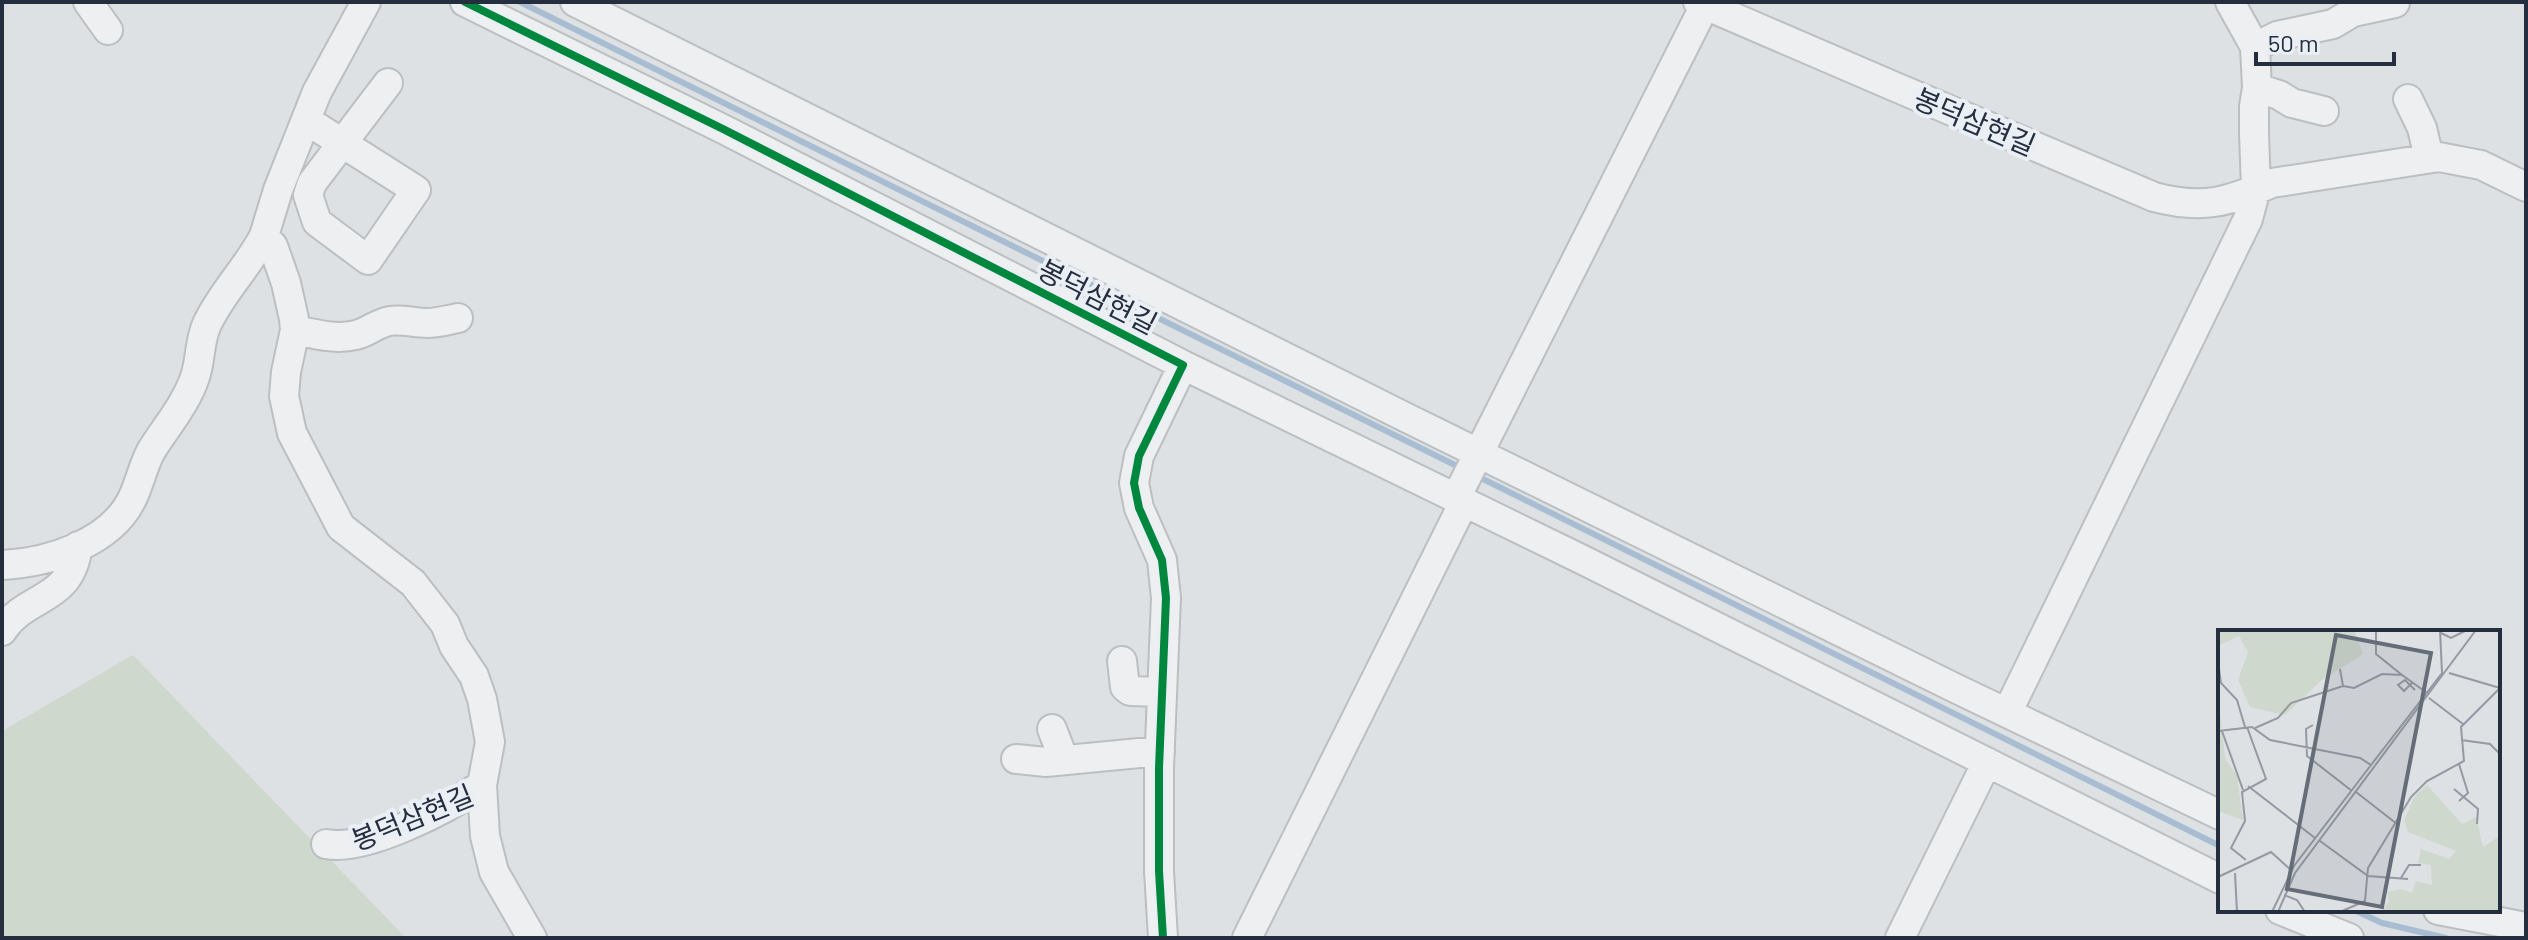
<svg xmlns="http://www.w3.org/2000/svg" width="2528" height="940" font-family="Barlow,'Noto Sans KR',sans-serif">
	<rect width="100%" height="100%" fill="#dee1e4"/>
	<path fill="#ced8cd" d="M133,655L406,938H2V731Z"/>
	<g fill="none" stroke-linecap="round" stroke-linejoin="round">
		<path stroke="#a9bdd2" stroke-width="6" d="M520,2L1463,469
			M1477,476L2220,846
			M2354,910L2382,923L2446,938"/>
		<g stroke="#bcbfc2" stroke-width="32">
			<path id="minor" d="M88,2L108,30
				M366,2L317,92L278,190L264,236L273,246L286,283L294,319L295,330L286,372L284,396L292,433L341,527L413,583L445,624L454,646L474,676L482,699L490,742L482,785
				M465,2L723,129L1183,365L1139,456L1134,483L1139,508L1162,560L1166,598L1159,768V871L1163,938
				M575,2L1405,417L1957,689L2220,815
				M1698,2C1850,68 2001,132 2154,197C2203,210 2227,202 2272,183L2439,157L2481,165L2526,187
				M2255,47L2277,36L2333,24L2353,12L2395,3
				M2257,88L2279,95L2292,103L2324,111
				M2408,99L2422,128L2429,158
				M306,120L416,190L368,260L317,222L308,195L312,183L388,83
				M295,330C315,334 336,340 356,335C369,332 377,323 390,321C403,319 414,323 427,323C438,323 448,320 458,318
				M1183,365L1583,560L2220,879
				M1456,498L1705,5
				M2,565C48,563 112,543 133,497C140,482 143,466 151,451C166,427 186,404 195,377C201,360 199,341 207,324C222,292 248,267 264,236
				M2,631C28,592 70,604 78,546
				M1122,661L1125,687L1130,691L1162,692
				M2007,713L2248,219L2256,189L2254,134V106L2257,88L2255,47L2230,2
				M1052,729L1064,760
				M1016,759L1046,762L1160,751
				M326,844C366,852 449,808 482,785L485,836L494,872L532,938
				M2280,910L2349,938
				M2438,910L2526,927
				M1247,938L1464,502
				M1900,938L1987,762"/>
		</g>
		<use href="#minor" stroke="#edeff0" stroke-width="28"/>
		<g stroke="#eaeef5" stroke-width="13">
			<path id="cycleway" d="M465,2L723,129L1183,365L1139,456L1134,483L1139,508L1162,560L1166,598L1159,768V871L1163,938"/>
		</g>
		<use href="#cycleway" stroke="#00873e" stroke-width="8"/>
	</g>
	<g text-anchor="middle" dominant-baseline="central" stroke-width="8" stroke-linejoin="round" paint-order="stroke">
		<g font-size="28" fill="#242e3e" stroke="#eaeef5">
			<text transform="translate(1975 121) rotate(23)">봉덕삼현길</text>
			<text transform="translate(1098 296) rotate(27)">봉덕삼현길</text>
			<text transform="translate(412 817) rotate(-22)">봉덕삼현길</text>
		</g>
	</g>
	<g transform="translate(2218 630)">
		<rect width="282" height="282" fill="#dee1e4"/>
		<path d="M0,0H136L145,24L105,49L67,85L32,77L20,50L30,22L21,6L0,16ZM0,63L7,128L19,146L25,190L0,181ZM209,155L244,194L258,187L265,217L282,206V282H162L171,272L169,262L183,259L194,263L198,251L214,255L213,235L200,233L203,219L231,229L238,221L190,202L186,191L196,167Z" fill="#ced8cd"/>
		<path fill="none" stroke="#9499a2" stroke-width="2" d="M158,0V24L184,45M223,3L233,8L249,0M0,31L3,53L19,70L27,97M231,43L282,58M195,52L186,61L180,55L187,50L197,60M125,56L136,58L164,44L184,45L209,63M211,68L245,94M95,95L88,99L89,126L134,161M37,98L60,88L73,73L125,56L122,39M0,101L34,97L52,110L142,128L153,135L224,43L222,0M4,101L25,160M243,110L272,114L282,124M30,156L97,208M236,159L260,179L259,194M138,162L179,194M241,171L250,163L241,134M102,211L150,246L190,249M28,230L13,218L27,191L24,162L48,149L29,97M17,243L19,282M0,247L53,222L73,240M183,248L191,235H203M66,265L79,270L87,282M54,282L76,236L153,135M60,282L77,243L258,0M122,282L147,271L150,238L193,167L209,151L246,131L243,97L282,58"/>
		<path fill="#656d78" fill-opacity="0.15" stroke="#656d78" stroke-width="4" d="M118,5L213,23L164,277L69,259Z"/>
		<rect width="282" height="282" fill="none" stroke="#242e3e" stroke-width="4"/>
	</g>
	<rect width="2528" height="940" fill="none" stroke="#242e3e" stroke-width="8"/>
	<path d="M2256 52v12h138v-12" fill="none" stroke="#242e3e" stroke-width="4"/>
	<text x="2268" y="52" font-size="24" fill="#242e3e" stroke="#eaeef5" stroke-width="6" paint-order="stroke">50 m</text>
</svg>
